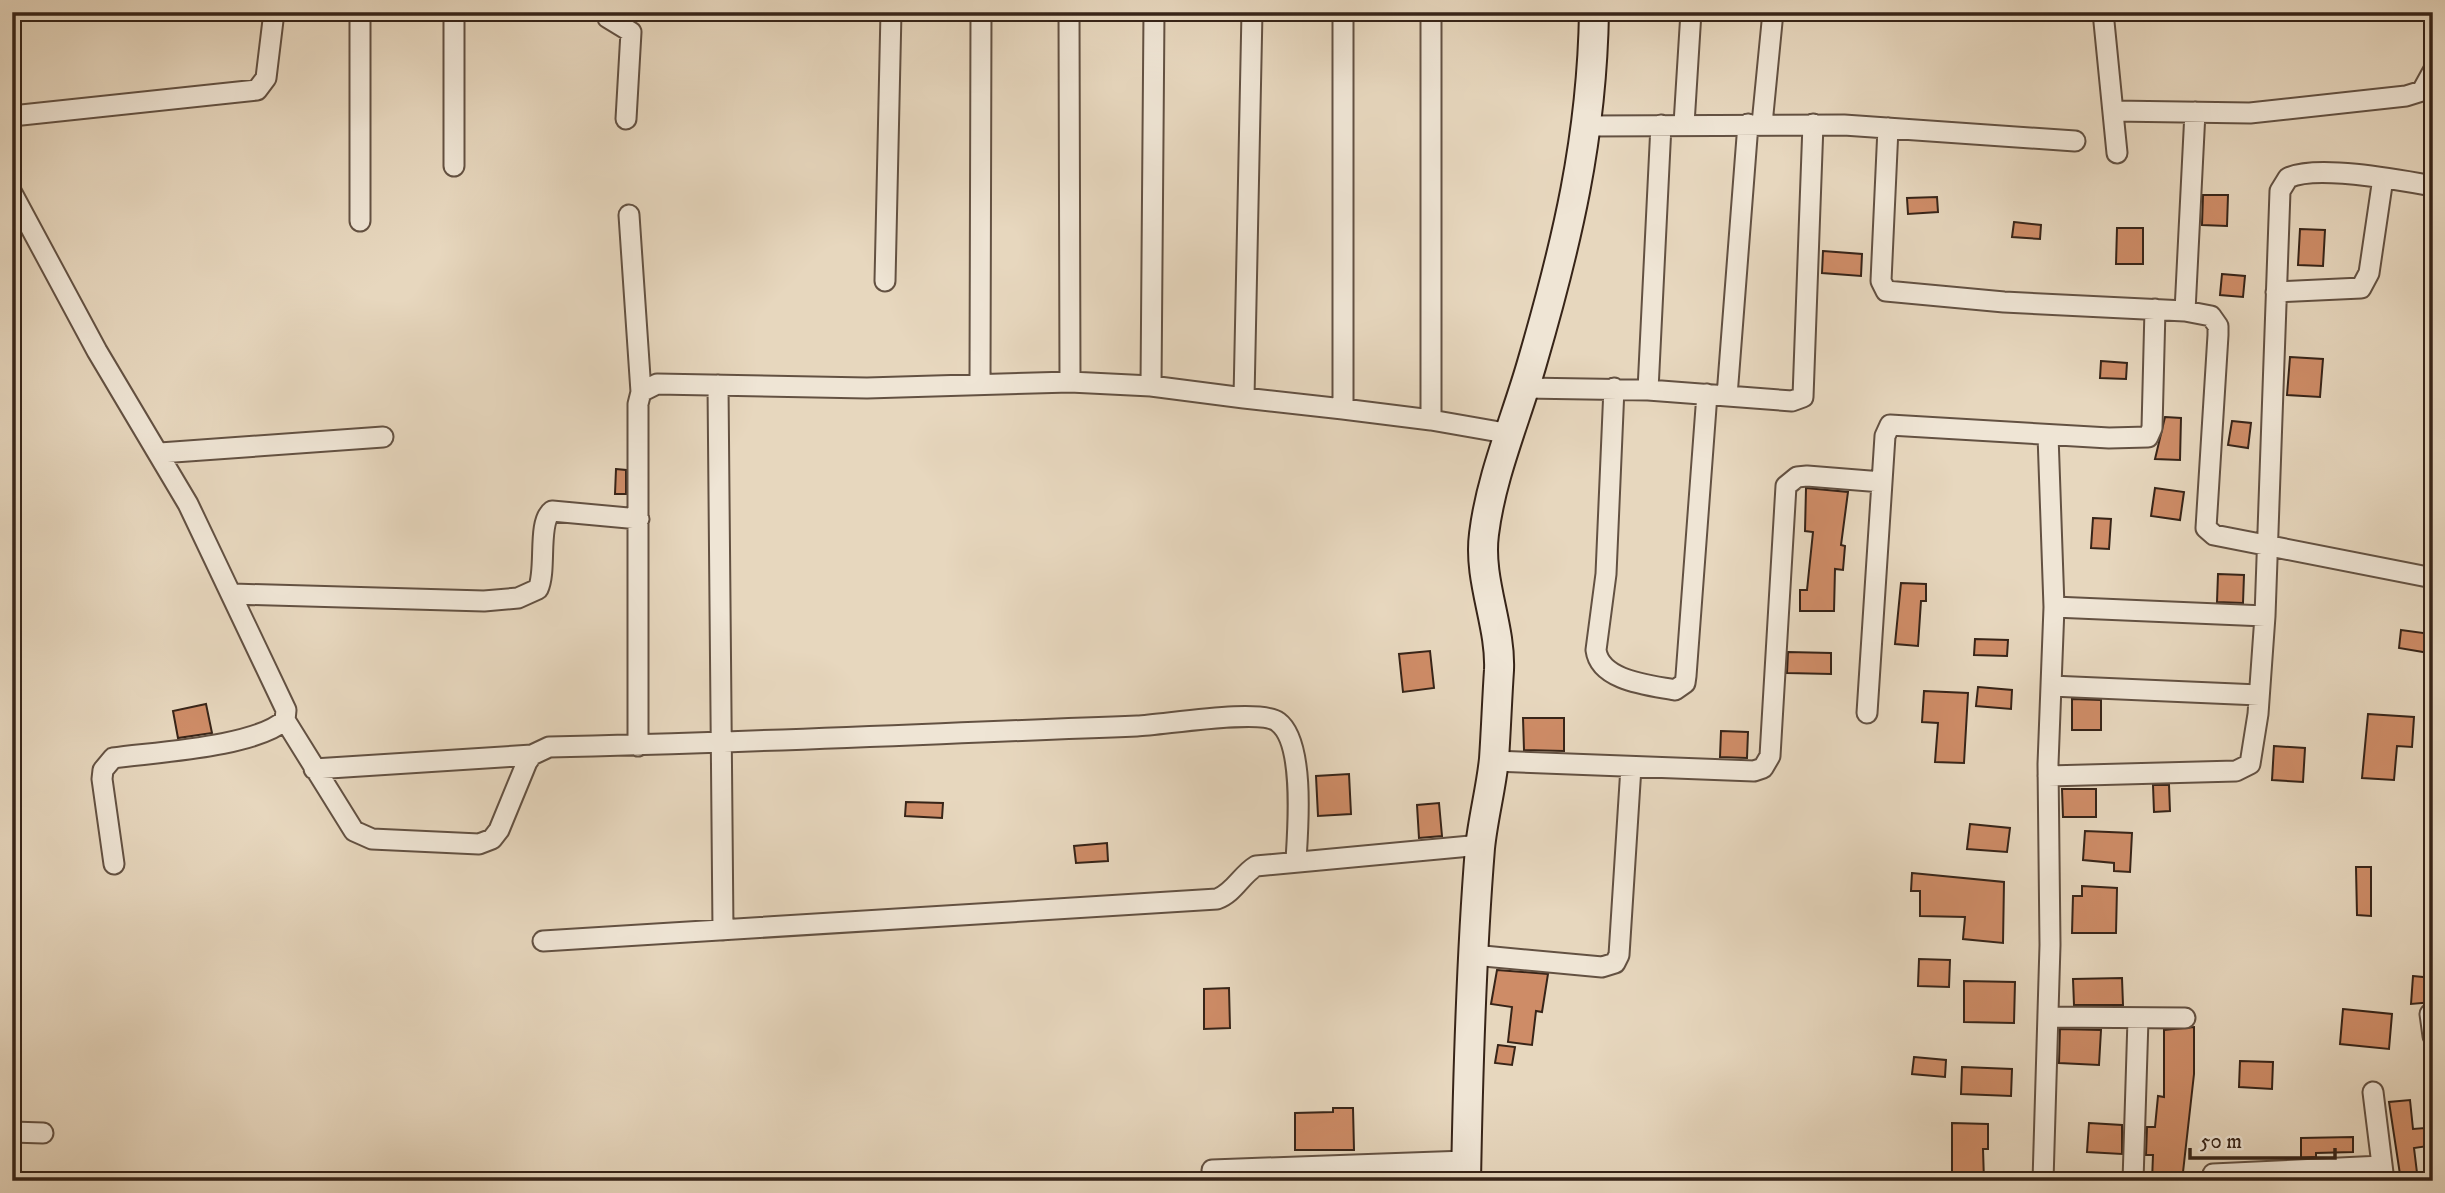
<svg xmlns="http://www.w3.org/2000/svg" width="2445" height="1193" font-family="'IM FELL DW Pica',serif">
	<rect width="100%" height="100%" fill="#e7d7be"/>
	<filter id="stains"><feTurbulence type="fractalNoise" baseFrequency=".00286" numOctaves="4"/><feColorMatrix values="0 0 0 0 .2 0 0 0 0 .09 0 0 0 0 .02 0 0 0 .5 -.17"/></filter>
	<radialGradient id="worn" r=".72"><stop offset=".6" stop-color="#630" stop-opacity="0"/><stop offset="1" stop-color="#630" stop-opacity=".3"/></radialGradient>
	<path fill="#ce8c67" stroke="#372418" stroke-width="2" d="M2203,195H2228L2227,226L2202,225Z
		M1937,197L1938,212L1908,214L1907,198Z
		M2014,222L2041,225L2040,239L2012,237Z
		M2117,228H2143V264H2116Z
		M2300,229L2325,230L2323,266L2298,265Z
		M1823,251L1862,254L1861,276L1822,273Z
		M2222,274L2245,276L2243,297L2220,295Z
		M2290,357L2323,359L2320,397L2287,395Z
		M2101,361L2127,363L2126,379L2100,378Z
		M2165,417L2181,418L2180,460L2155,459Z
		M2232,421L2251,423L2248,448L2228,445Z
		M616,469L626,470V494H615Z
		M1806,488L1848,492L1841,545L1845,546L1843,570L1835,569L1834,611H1800V590H1807L1813,532L1805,531Z
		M2155,488L2184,492L2180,520L2151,516Z
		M2093,518L2111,519L2109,549L2091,548Z
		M2218,574L2244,575L2243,603L2217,602Z
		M1901,583L1926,584V601H1921L1918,646L1895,644Z
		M2401,630L2431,634L2429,653L2399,648Z
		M1975,639L2008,640L2007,656L1974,655Z
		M1430,651L1434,688L1403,692L1399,654Z
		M1788,652L1831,653V674L1787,673Z
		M1978,687L2012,690L2011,709L1976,706Z
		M1924,691L1968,693L1964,763L1935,762L1938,723L1922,722Z
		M2072,699L2101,700V730H2072Z
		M206,704L212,733L178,738L173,711Z
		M2368,714L2414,717L2412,747L2397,746L2394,780L2362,778Z
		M1523,718H1564V751L1524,750Z
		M1721,731L1748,732L1747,758L1720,757Z
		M2274,746L2305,748L2303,782L2272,780Z
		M1349,774L1351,814L1318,816L1316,776Z
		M2153,785H2169L2170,811L2154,812Z
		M2062,789H2096V817H2063Z
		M906,802L943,803L942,818L905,816Z
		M1439,803L1442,836L1419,838L1417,805Z
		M1970,824L2010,828L2007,852L1967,849Z
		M2085,831L2132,833L2130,872L2114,871V863L2083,860Z
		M1107,843L1108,861L1076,863L1074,846Z
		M2356,867H2371V916L2357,915Z
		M1912,873L2004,882L2003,943L1963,939L1965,917L1920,916V891H1911Z
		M2082,886L2117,888L2116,933H2072L2073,896H2082Z
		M1919,959L1950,960L1949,987L1918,986Z
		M1497,970L1548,974L1542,1012L1536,1011L1532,1045L1508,1042L1512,1007L1491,1004Z
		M2413,976L2433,978V1002L2411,1004Z
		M2122,978L2123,1005H2074L2073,979Z
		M1964,981L2015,982L2014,1023L1964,1022Z
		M1229,988L1230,1028L1204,1029V989Z
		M2343,1009L2392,1014L2389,1049L2340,1044Z
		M2194,1027V1074L2182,1181H2152L2153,1155H2146L2147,1127H2155L2158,1096L2164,1097V1030Z
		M2060,1029L2101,1030L2099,1065L2059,1063Z
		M1498,1045L1515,1047L1512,1065L1495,1063Z
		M1914,1057L1946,1060L1945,1077L1912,1074Z
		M2240,1061L2273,1062L2272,1089L2239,1087Z
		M1962,1067L2012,1069L2011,1096L1961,1094Z
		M2410,1100L2413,1129L2425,1128L2428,1146L2414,1148L2418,1181H2401L2389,1102Z
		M1333,1108H1353L1354,1150H1295V1113L1333,1112Z
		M1952,1123L1988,1124V1149H1983L1984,1181H1952Z
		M2089,1123L2122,1125V1154L2087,1152Z
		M2353,1137V1152L2316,1153V1157L2301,1158V1138Z"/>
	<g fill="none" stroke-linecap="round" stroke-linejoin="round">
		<g stroke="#635142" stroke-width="23">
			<path id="street" d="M360,12V221
				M609,12L608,18L631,32L626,119
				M1069,12L1070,382L1151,386L1154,12
				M2103,12L2117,153
				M2114,111L2250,113L2406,96L2422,91L2433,71
				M12,116L257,90L266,78L274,12
				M1684,124L1691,12
				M1762,124L1773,12
				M1588,126L1844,125L2075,141
				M1888,128L1881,281L1886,291L2004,302L2185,311L2211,316L2218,326V335L2206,528L2214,535L2433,578
				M454,166V12
				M12,193L97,351L188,504L286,710L285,720C255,747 156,752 113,758L103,770L102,779L114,864
				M629,215L641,392
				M885,281L891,12
				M2276,292L2361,288L2369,273L2383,178
				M2185,311L2195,112
				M980,383L981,12
				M718,385L723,930
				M1151,386L1244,398L1252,12
				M1525,388L1648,390L1792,401L1803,397L1813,124
				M1614,388L1606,574L1596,650C1600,681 1649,685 1675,690L1685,683L1686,676L1707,394
				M1648,390L1661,125
				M1727,396L1748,124
				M1244,398L1343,409V12
				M1343,409L1431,420V12
				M1431,420L1511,434
				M160,453L383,437
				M233,594L484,601L518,598L538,589C547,570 537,522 552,511L639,519
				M2054,607L2265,616
				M2051,686L2259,695
				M1867,713L1885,436L1890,425L2109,438L2148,437L2152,428L2155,309
				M285,720L354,831L372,839L479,844L492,839L499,830L527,762L532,755L549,747C745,743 941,733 1137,726C1164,725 1260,708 1278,722C1305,742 1298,828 1296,860
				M638,746V404L641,392L657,384L867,388L1070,382
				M1494,761L1754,771L1763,768L1770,756L1786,486L1797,477L1807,476L1882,482
				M314,769L532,755
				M2048,776L2236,771L2250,764L2258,714L2265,616L2280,191L2288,178C2316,164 2400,180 2433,186
				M543,941L1217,899C1234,893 1241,875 1256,866L1481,845
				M1473,955L1602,967L1615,963L1619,955L1631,767
				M2430,1014L2433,1036
				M2048,1017L2185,1018
				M2373,1092L2384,1181
				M12,1132L43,1133
				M1212,1170L1466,1161
				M2213,1174L2382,1166
				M2043,1181L2050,945L2048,764L2054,607L2048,435
				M2133,1181L2138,1019"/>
		</g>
		<g stroke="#372418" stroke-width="32">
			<path id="secondary" d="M1466,1181C1468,1070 1471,958 1480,848C1483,818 1491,789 1494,759C1496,730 1497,700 1499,670C1501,625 1478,580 1484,534C1491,476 1516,419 1532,363C1567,243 1592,138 1594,12"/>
		</g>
		<use href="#street" stroke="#efe5d5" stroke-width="19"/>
		<use href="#secondary" stroke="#efe5d5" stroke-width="28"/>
	</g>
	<rect width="2445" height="1193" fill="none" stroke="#e7d7be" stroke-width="42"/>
	<rect x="14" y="14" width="2417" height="1165" fill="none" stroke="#372418" stroke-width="3.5"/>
	<rect x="21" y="21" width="2403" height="1151" fill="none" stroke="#372418" stroke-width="2"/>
	<path d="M2190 1148v10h145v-10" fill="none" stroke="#372418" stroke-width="3.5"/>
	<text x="2200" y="1148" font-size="21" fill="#372418" stroke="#efe5d5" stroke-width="5" paint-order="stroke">50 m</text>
	<rect width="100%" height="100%" filter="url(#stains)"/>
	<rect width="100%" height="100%" fill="url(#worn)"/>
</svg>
